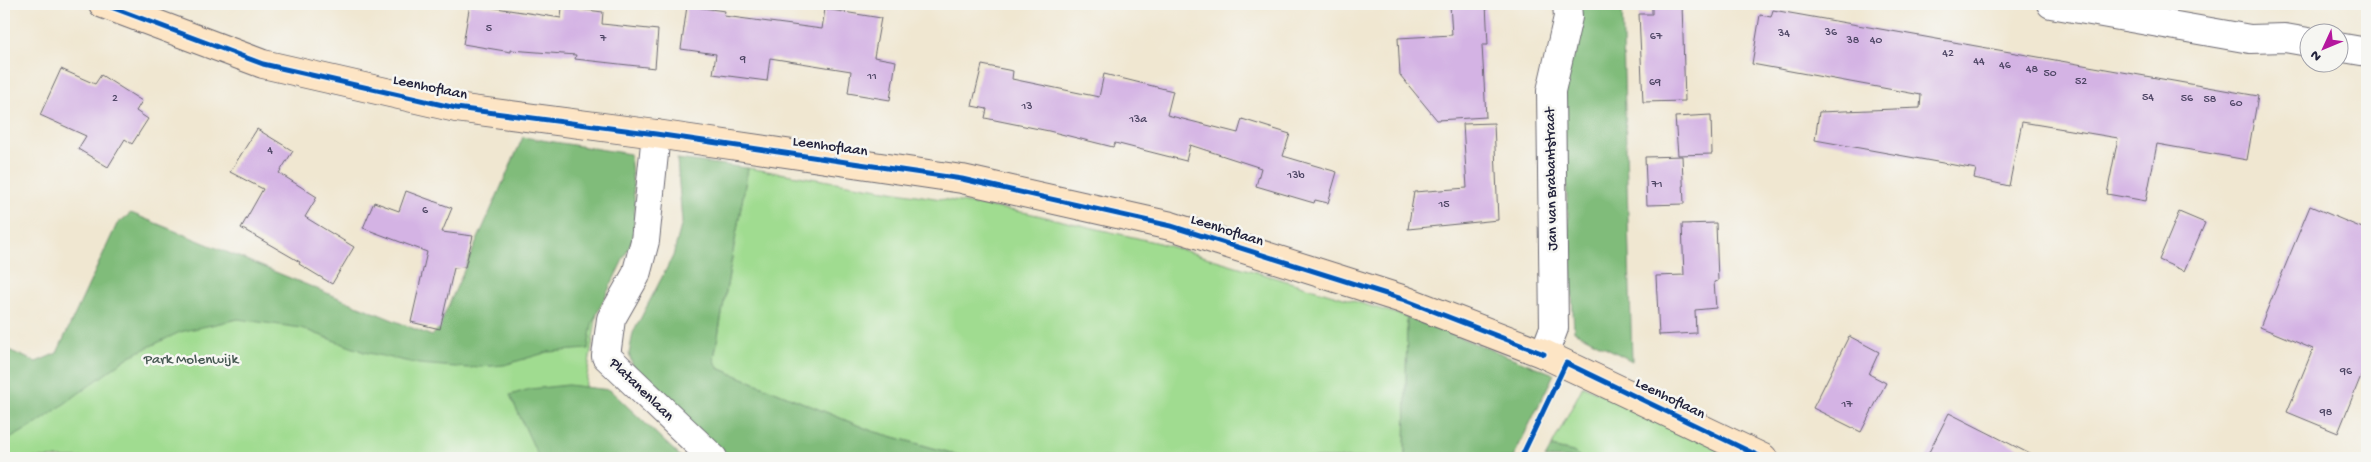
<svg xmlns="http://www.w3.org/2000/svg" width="2371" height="462" font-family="'Gochi Hand',sans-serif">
	<rect width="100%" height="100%" fill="#f6f6f2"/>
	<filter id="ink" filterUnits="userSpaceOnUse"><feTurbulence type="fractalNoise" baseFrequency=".02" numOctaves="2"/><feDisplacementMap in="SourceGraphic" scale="10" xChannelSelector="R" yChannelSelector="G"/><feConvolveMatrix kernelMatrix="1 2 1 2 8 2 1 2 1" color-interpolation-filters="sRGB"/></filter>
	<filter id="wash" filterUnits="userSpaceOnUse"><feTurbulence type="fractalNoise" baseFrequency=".0096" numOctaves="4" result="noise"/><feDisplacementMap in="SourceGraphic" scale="20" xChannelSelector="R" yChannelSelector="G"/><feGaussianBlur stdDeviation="1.12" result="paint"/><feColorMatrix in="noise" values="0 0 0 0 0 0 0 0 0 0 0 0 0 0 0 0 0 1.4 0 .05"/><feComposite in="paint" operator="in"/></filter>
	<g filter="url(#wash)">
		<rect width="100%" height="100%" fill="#f0e7d1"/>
		<path fill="#a0dc90" stroke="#617f66" d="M748,168L1028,213L1159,243L1407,317L1405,458H969L872,431L718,368L714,358Z
			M615,200L583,401L651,458H4V367L39,382L144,238L438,349Z
			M1583,386L1747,458H1582L1572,452L1551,447Z"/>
		<path fill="#80bc7a" stroke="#516f5a" d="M1570,4H1622L1632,361L1574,331L1558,26Z
			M523,137L630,154L635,207L633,239L592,324L588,349L548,352L504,365L468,368L419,364L364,352L301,328L238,319L180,332L130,356L38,423L4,442V348L36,362L57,353L117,224L131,213L432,336L438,329Z
			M677,159L748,168L714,358L718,368L872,431L969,458H730L686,423L633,367L629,354L633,333L673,256L682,222Z
			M1407,317L1554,374L1513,458H1405Z
			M568,385L610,390L682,458H539L510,395L530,389Z
			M1551,447L1573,452L1582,458H1545Z"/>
		<g id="blocks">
			<path fill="#d4b3e4" d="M470,4L561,18L562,7L603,12L602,24L658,30L655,68L575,59L576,55L511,50V52L463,44Z
				M1450,4H1486L1488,45H1482L1486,117L1437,120L1400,75L1398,38L1452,35Z
				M1652,4H1682L1685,101L1643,102L1639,14H1652Z
				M687,6L725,11L724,16L822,29L825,9L881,18L874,57L896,61L890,100L848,93L851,71L770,58L767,81L713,74L716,54L681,49Z
				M1773,10L2258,96L2247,160L2157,144L2146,201L2107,194L2118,138L2022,122L2009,186L1974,178L1976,169L1815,140L1819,112L1920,108L1921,95L1752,64L1760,15L1771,17Z
				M982,65L1013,71L1012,79L1099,97L1104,74L1173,91L1167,115L1238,133L1242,119L1290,134L1283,156L1337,172L1328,203L1315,200L1314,203L1256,186L1261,168L1190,145L1186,161L1115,143L1113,147L1049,131L985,118L987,109L972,106Z
				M61,69L95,84L101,75L142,101L136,111L148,119L132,144L125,139L108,167L78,149L86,136L40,115Z
				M1711,115L1712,154L1678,155L1675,117Z
				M1494,123L1498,220L1408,229L1414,192L1467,188L1463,124Z
				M257,129L293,151L279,173L317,197L305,217L354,247L332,284L299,264L300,262L241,228L263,189L230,172Z
				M1682,156L1684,204L1647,205L1645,157Z
				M406,191L452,208L442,232L473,236L465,267L454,268L440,329L411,322L427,252L363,228L374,202L399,211Z
				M2310,206L2367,230V361L2338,433L2287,412L2313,349L2260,327Z
				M2179,212L2205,223L2184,271L2159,260Z
				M1716,223L1718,281L1714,282L1716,308L1695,310L1696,333L1659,335L1656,276L1684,275L1682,224Z
				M1849,336L1879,352L1869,374L1886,383L1861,432L1813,408Z
				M1949,413L2038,458H1926Z"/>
		</g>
	</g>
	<g filter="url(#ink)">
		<use href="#blocks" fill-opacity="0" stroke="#6a6770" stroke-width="1"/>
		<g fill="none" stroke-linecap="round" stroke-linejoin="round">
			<g stroke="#6a6770" stroke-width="30">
				<path id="street" d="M2051,4L2250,39L2285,38L2308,42
					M2338,47L2367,52
					M656,134L645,241L636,275L611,319L606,356L713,458
					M1544,354L1554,328L1551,91L1568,17L1567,4"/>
			</g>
			<g stroke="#6a6770" stroke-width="30">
				<path id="secondary" d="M103,4L263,64L456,108L656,134L962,179L1171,226L1402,299L1544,354L1763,458"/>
			</g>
			<use href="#street" stroke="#fff" stroke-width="28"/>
			<use href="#secondary" stroke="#fde5c5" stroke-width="28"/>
			<g stroke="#f6f6f2" stroke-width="8">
				<path id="cycleway" d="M103,4L263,64L456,108L656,134L962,179L1171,226L1402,299L1544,354
					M1521,458L1566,363L1763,458"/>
			</g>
			<use href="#cycleway" stroke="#0057b8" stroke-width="5"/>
		</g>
	</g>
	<g text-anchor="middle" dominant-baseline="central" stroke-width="5" stroke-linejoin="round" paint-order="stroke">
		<g font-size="12" fill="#4e4665">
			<text x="489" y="29">5</text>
			<text x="1831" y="33">36</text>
			<text x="1784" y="34">34</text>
			<text x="1656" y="37">67</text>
			<text x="603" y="39">7</text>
			<text x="1853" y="41">38</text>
			<text x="1876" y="41">40</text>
			<text x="1948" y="54">42</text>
			<text x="743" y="60">9</text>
			<text x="1979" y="62">44</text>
			<text x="2005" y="66">46</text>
			<text x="2032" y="70">48</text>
			<text x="2050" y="74">50</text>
			<text x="872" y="77">11</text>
			<text x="2081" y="82">52</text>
			<text x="1655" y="83">69</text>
			<text x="2148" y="98">54</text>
			<text x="115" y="99">2</text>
			<text x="2187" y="99">56</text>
			<text x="2210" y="100">58</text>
			<text x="2236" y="104">60</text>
			<text x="1027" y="107">13</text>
			<text x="1138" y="120">13a</text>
			<text x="270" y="151">4</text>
			<text x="1296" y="176">13b</text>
			<text x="1657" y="185">71</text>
			<text x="1444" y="205">15</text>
			<text x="425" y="211">6</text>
			<text x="2346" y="372">96</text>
			<text x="1847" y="405">17</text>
			<text x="2326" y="413">98</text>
		</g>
		<g font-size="15" fill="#22223b" stroke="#f6f6f2">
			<text transform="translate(430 88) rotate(12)">Leenhoflaan</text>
			<text transform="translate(830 147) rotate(8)">Leenhoflaan</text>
			<text transform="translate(1552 179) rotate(-91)">Jan van Brabantstraat</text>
			<text transform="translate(1227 231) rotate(18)">Leenhoflaan</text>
			<text transform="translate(641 390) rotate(44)">Platanenlaan</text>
			<text transform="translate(1670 399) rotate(26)">Leenhoflaan</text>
		</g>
		<g font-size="15" fill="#485a54" stroke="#f6f6f2">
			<text x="191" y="360">Park Molenwijk</text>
		</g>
	</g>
	<rect width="2371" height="462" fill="none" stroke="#f6f6f2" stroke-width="20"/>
	<g transform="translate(2324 48) rotate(226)"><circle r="24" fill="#f6f6f2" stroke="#a1a1a9"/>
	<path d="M0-4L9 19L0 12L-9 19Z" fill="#b5179e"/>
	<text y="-8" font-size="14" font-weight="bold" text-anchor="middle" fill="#22223b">N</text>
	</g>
</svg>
